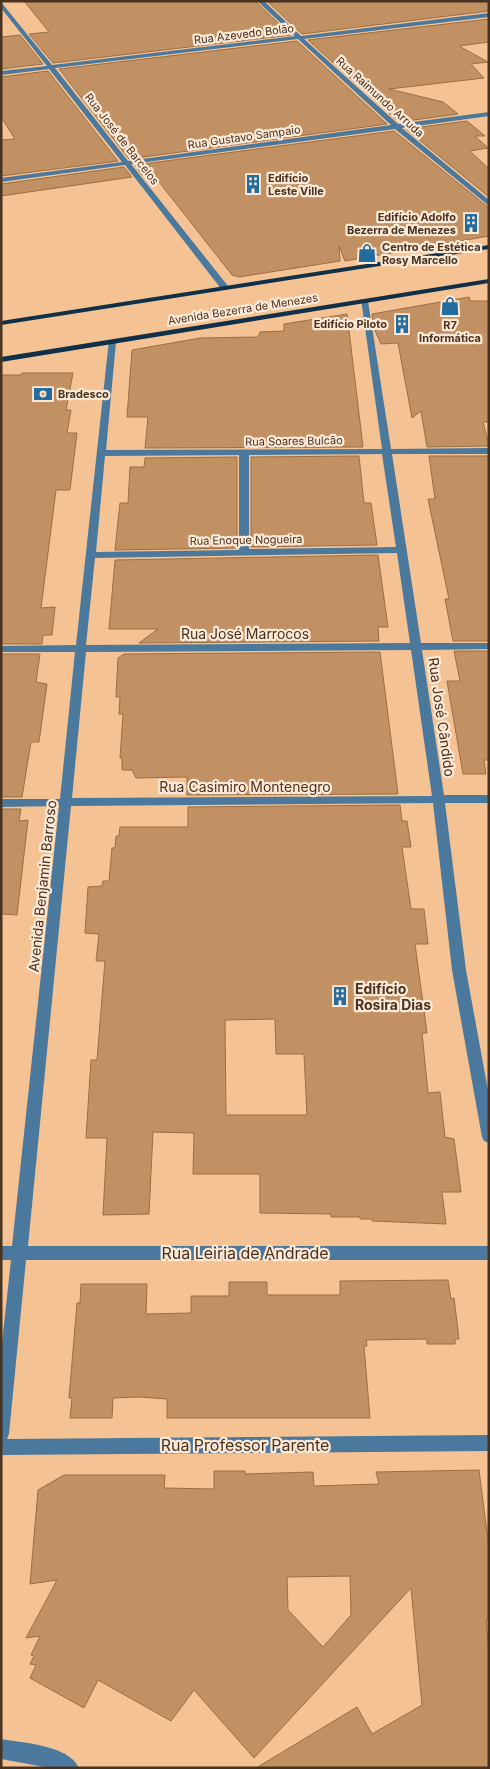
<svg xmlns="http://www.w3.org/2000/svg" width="490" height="1769" font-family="Inter,sans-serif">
	<rect width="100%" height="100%" fill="#f4c293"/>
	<path fill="#c19163" stroke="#9c6e41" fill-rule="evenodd" d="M24,1H255L291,35L53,63L29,34L49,32Z
		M267,1H489V11L302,34Z
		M489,19V42L459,46L488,62L471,64L484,78L389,89L443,102L458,114L399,122L308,40Z
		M20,35L43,64L1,69V37Z
		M297,41L387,124L129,159L59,69Z
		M48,71L118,161L1,176V140L15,139L1,117V77Z
		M467,121L485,136H475L488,148L470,151L489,169V197L406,129Z
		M394,131L489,208V236L345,261L339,246L340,261L239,277L232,275L152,173L142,175L135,165Z
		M124,167L132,177L1,196V184Z
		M469,297L470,301H489V422H483L489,446L427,447L421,411L412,418L398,343L381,344L374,328L372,314Z
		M347,314L363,447L145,448L148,417H127L132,350L200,338L258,337L260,332L284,331V324Z
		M22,373H73L66,410H71L67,433H77L70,490H56L41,608L55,607L52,635H43L42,644H1V375H21Z
		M359,456L364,503H371L377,545L251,547V457Z
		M429,456H489V641H453L445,599H449L428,499H435Z
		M237,457V548L115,550L120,503H128L130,467H144L145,458Z
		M378,555L388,627H378L379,641L139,643L158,629H109L115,560Z
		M454,651H489V760H484L486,774H463L447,681H460Z
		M380,652L398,794L187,795V777L136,778L132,770H122V758H120L123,714H119L120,697H116L118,658L124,654Z
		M1,654H40L36,682L47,684L39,742H31L22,797H1Z
		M400,805L402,821H407L411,847H402L411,909H424L428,944H415L427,1033H422L428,1093L440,1092L445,1137L454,1139L461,1192H442L446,1224L372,1221V1219H360V1217H331V1214L260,1213V1174H193L194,1133L153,1132L149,1214L103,1215L107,1138H86L91,1060H97L105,961H96L99,934L85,933L88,887L102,886L103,881H109L112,848H115L116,836H119L120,827H188V807ZM275,1019L276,1054H304L307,1115H226L225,1020Z
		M1,809H21L19,821L28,820L17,915L1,914Z
		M448,1280L451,1299L454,1298L459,1339H455V1344H427V1339L366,1340L367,1346H364L370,1418H167V1399L139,1397L113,1398L112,1418H70L72,1398H69L77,1303H80L81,1284H147L146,1314L191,1313V1296H229V1282H267V1295H340V1281Z
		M479,1470L489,1548V1620H486L489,1652V1768H256L357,1707L372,1734L422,1705L411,1588L254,1758L194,1690L171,1721L98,1680L84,1708L30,1678L36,1665L30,1664L34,1656L31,1655L40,1636L26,1638L57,1580L30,1584L38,1490L64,1475H165L164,1488L214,1489V1471H245V1474L313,1472L314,1486L379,1484L376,1472ZM350,1576L351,1615L323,1647L288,1610L287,1577Z"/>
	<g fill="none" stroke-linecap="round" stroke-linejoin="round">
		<path fill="#4b789d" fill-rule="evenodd" d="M257,1H264L301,36L489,13V17L304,39L398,124L489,112V116L402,128L489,200V206L395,129L131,164L228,286L229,288L225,290H222L125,165L1,182V178L122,162L49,69L1,75V71L47,66L1,8V2L52,65L295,36ZM298,39L391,125L128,161L55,68Z
			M361,299L368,301L391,449L489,448V454H392L421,643H489V649L422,650L444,795H489V803H445L466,970L489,1096V1143L484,1141L482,1137L452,970L433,803L71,806L28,1246H489V1260H26L9,1434L7,1439L489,1435V1451L1,1455V1352L11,1260H1V1246H12L59,806L1,807V799H60L75,652H1V646L76,645L109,340L116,342L106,450L382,449ZM382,454L396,547L249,549V455ZM239,455V550L96,552L105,456ZM397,553L410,643L86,645L95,558ZM411,650L432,796L72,798L86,652Z
			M1,1739C23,1743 69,1745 79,1768H50L1,1759Z"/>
		<path fill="#0f3048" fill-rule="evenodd" d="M489,245V249L1,325V321Z
			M489,279V283L1,362V357Z"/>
	</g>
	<defs>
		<g id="building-bare" transform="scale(1.5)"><path d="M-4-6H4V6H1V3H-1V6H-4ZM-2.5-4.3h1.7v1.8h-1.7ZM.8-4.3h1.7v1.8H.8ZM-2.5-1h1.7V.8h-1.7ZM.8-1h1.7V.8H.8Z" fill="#236ca0" stroke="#fee9d7" stroke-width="2.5" paint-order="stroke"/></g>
		<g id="shop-bare" transform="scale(1.5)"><path d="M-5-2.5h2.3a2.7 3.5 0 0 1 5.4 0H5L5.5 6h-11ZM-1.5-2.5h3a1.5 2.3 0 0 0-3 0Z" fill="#236ca0" stroke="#fee9d7" stroke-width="2.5" paint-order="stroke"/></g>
		<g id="bank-bare" transform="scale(1.5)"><path d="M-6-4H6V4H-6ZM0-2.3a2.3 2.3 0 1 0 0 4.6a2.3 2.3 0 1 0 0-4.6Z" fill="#236ca0" stroke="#fee9d7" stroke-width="2.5" paint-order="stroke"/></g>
	</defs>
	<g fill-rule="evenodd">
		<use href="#building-bare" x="253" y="184"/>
		<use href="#building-bare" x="471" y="223"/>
		<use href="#shop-bare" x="367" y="253"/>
		<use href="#shop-bare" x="450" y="306"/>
		<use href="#building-bare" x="402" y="324"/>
		<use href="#bank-bare" x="43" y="394"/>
		<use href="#building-bare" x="340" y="996"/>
	</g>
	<g text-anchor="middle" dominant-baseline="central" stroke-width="4.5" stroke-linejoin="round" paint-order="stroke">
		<g font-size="11" fill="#483320" stroke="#fee9d7">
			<text transform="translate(244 34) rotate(-7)">Rua Azevedo Bolão</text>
			<text transform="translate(380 97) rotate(42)">Rua Raimundo Arruda</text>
			<text transform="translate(244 137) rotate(-8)">Rua Gustavo Sampaio</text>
			<text transform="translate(122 139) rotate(52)">Rua José de Barcelos</text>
			<text transform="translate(243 309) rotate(-9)">Avenida Bezerra de Menezes</text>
			<text transform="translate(294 441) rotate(-1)">Rua Soares Bulcão</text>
			<text transform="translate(246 540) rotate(-1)">Rua Enoque Nogueira</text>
		</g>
		<g font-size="11" font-weight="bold" fill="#483320" stroke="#fee9d7" text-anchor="start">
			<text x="268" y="178">Edifício<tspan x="268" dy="13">Leste Ville</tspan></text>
			<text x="456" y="217" text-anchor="end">Edifício Adolfo<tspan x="456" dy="13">Bezerra de Menezes</tspan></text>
			<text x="382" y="247">Centro de Estética<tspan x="382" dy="13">Rosy Marcello</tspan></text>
			<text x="387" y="324" text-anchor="end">Edifício Piloto</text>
			<text x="450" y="325" text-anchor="middle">R7<tspan x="450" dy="13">Informática</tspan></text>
			<text x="58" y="394">Bradesco</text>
		</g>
		<g font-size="14" fill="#483320" stroke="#fee9d7">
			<text x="245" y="633">Rua José Marrocos</text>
			<text transform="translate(442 717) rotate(82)">Rua José Cândido</text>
			<text x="245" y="786">Rua Casimiro Montenegro</text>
			<text transform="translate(42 886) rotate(-84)">Avenida Benjamin Barroso</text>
		</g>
		<g font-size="14" font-weight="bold" fill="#483320" stroke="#fee9d7" text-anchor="start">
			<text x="355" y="988">Edifício<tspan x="355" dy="16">Rosira Dias</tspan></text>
		</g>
		<g font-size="16" fill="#483320" stroke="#fee9d7">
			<text x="245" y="1253">Rua Leiria de Andrade</text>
			<text x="245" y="1445">Rua Professor Parente</text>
		</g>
	</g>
	<rect width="490" height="1769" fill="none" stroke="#483320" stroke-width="5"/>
</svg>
